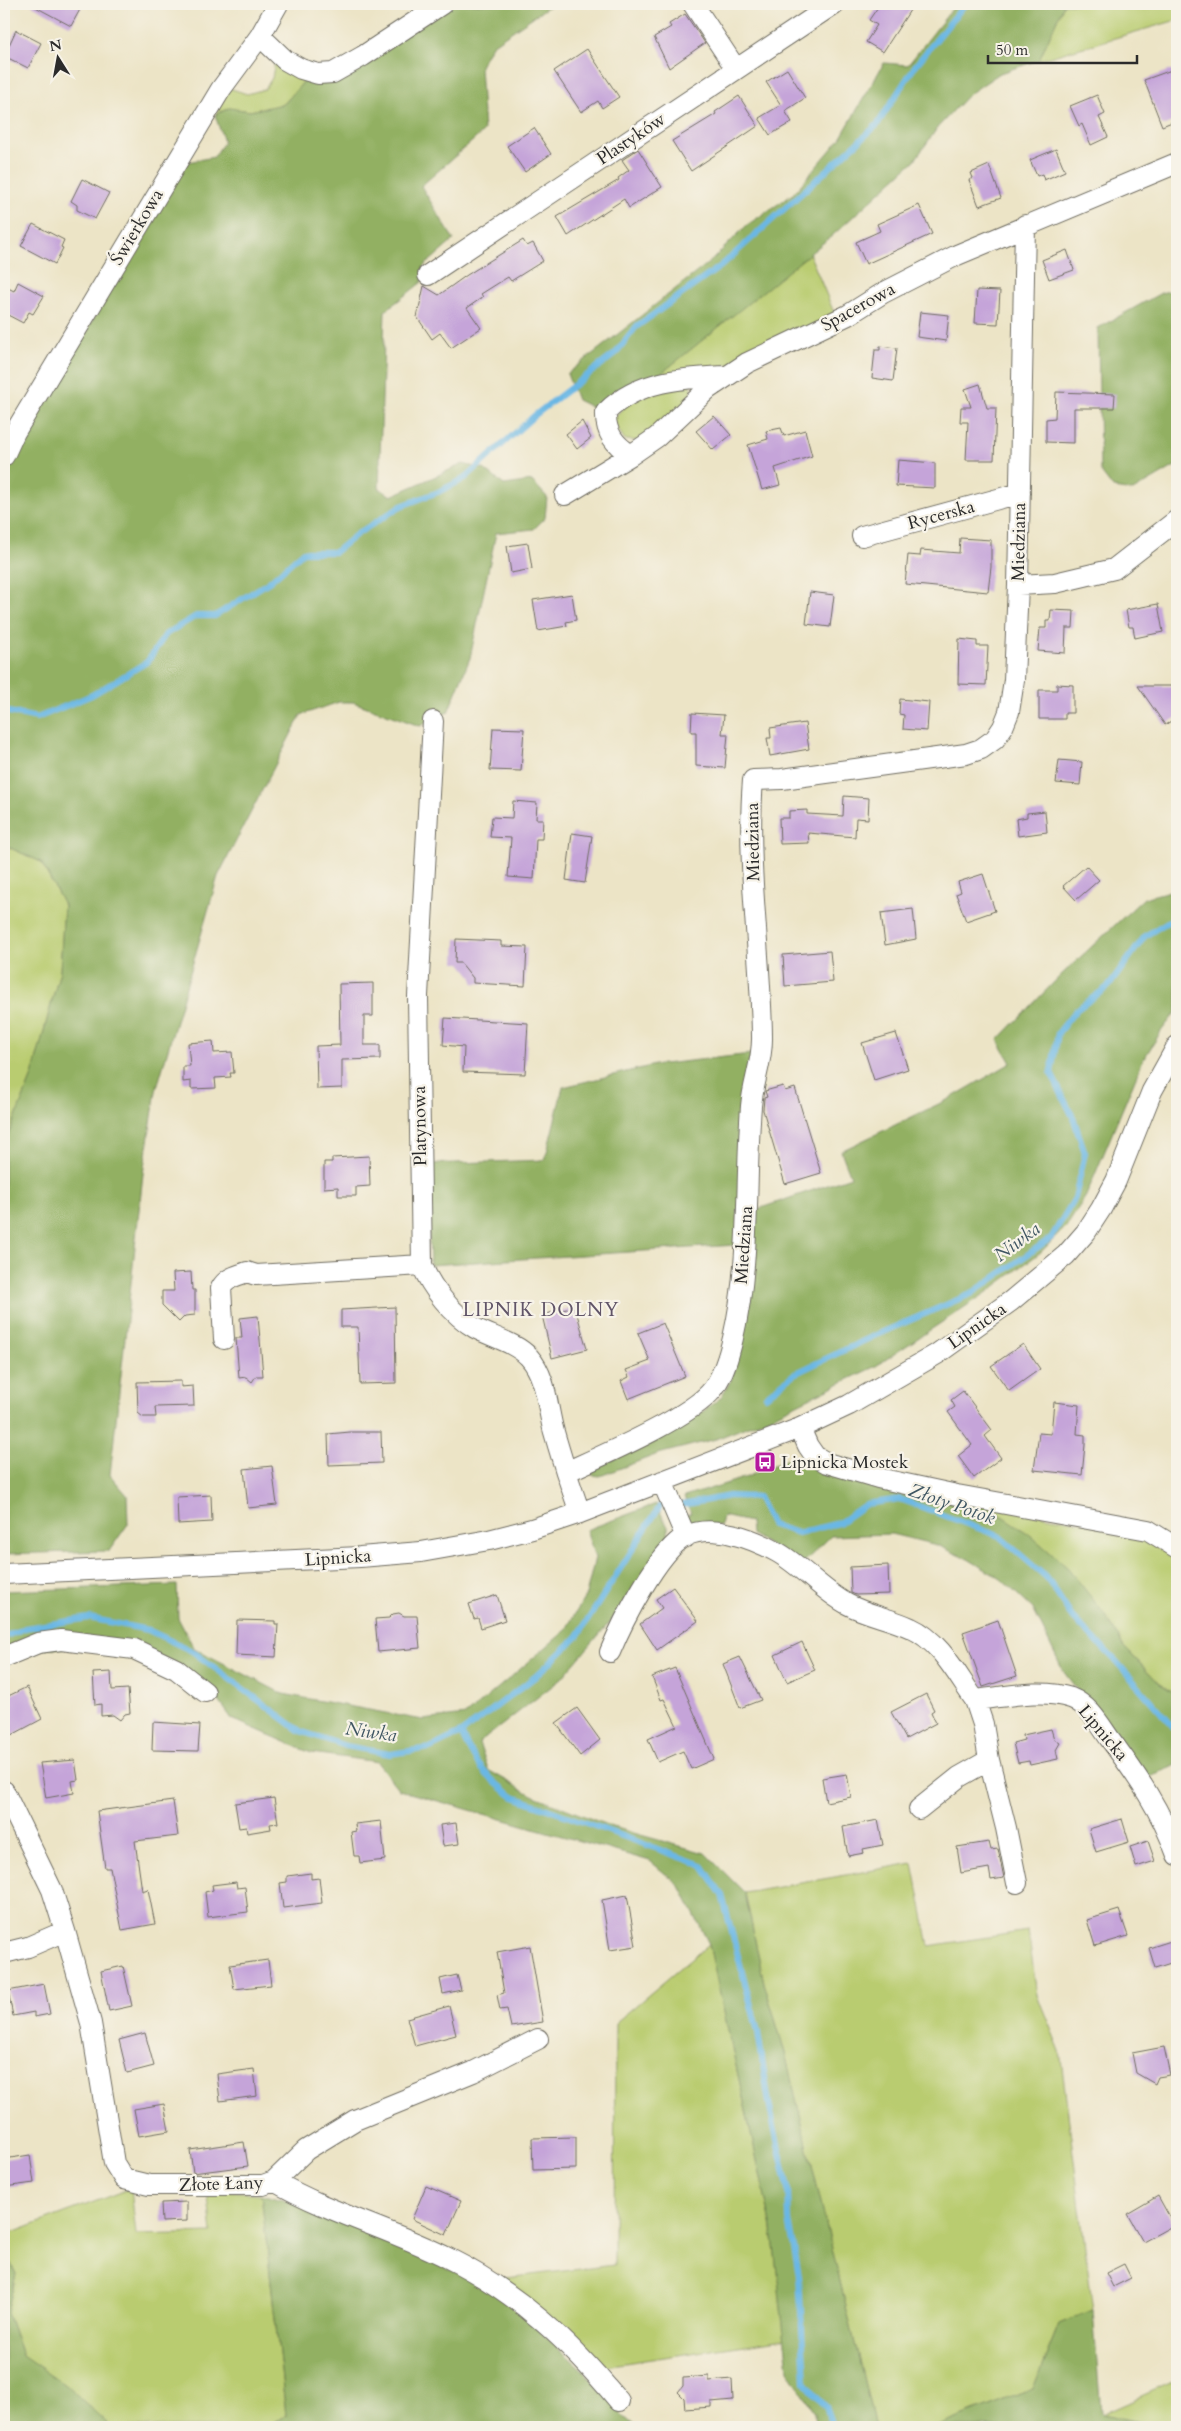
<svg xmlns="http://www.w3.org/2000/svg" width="1181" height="2431" font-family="Cardo,serif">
	<rect width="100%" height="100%" fill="#f7f3e8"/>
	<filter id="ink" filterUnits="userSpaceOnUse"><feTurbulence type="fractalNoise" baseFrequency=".02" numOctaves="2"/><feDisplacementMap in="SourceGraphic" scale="10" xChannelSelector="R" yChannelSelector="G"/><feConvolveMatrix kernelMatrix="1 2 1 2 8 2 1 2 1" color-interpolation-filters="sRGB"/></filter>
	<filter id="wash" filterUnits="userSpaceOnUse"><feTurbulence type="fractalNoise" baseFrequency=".0096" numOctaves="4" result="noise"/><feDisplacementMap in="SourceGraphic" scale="20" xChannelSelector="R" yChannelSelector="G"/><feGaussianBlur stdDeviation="1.12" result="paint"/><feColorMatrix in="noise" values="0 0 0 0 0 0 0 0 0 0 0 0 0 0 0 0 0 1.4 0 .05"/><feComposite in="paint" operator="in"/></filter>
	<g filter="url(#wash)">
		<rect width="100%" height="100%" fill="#ece4c6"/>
		<path fill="#b9cc6f" stroke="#727c4d" d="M1064,4H1177V20L1039,60Z
			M275,61L306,79L284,104L250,111L229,108L215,115L229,88L247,94L265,89L272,78Z
			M809,253L835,315L731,364L653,380Z
			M690,384L693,396L641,441L625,440L612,420L632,398Z
			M4,845L41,862L64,905L60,971L32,1076L4,1146Z
			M987,1506L1127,1530L1177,1553V1694L1160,1684L1123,1646L1106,1616Z
			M913,1863L929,1946L1028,1931L1037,1995L1060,2051L1093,2310L1059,2324L1033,2389L936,2427H875L784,2049L764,1983L745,1893Z
			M709,1944L772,2228L785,2339L598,2367L497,2279L614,2265L615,2023Z
			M131,2188L136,2235L212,2233L207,2189L261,2194L286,2415L267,2427H108L22,2355L7,2313L16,2274L4,2250V2236Z
			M1177,2380V2427H1165L1101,2414Z"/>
		<path fill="#92b062" stroke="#5e6e46" d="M452,4H552L492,45L480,66L484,131L421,186L454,240L423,267L422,282L385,311L379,488L391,496L463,464L484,469L504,485L532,481L547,497L545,518L534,529L496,533L470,658L448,712L420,726L353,702H339L301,715L218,876L156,1091L143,1174L110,1475L127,1495L128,1524L109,1551L4,1554V1146L32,1076L60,971L64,905L41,862L4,845V479L22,439L187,162L214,157L224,142L215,115L229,108L250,111L284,104L306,79L406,33Z
			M956,4H1064L1039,60L1000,73L969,94L938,127L915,160L833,235L653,380L629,386L593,408L577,400L567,374L711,261L747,225L793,194L840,139L884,63L908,65Z
			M1177,289V465L1133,491L1113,488L1100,471L1098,328L1161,293Z
			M1177,889V1011L1162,1030L1143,1060L1086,1196L1067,1226L1041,1252L986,1293L876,1366L766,1419L716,1439L658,1454L600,1476L592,1475L593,1470L701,1413L721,1397L731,1380L748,1317L752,1280L755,1210L851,1177L841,1151L949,1099L1011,1063L998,1040L1060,976L1144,898Z
			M751,1054L736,1245L430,1265L427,1164L545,1160L563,1087L655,1065Z
			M790,1458L801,1460L813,1469L843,1474L987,1506L1029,1534L1068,1568L1106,1616L1123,1646L1160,1684L1177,1694V1765L1145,1778L1063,1671L1033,1609L1001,1579L968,1559L937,1545L891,1534L831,1536L801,1565L751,1534L750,1522L723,1516L721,1525L700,1527L685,1516L691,1513L684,1497L747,1477Z
			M656,1504L668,1527L669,1540L610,1622L561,1679L479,1743L488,1770L532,1795L612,1827L705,1853L745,1893L764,1983L784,2049L875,2427H816L815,2413L788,2370L772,2228L709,1944L680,1886L650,1861L399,1790L377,1762L311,1753L232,1719L209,1687L139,1644L4,1651V1591L177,1585L178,1618L194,1648L283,1694L423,1720L466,1715L565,1631L586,1595L595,1558L586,1530Z
			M261,2194L301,2205L376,2234L493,2290L582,2369L622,2415L636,2427H267L286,2415Z
			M4,2250L16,2274L7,2313L22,2355L66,2385L111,2427H4Z
			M1093,2310L1101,2414L1165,2427H936L1033,2389L1059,2324Z"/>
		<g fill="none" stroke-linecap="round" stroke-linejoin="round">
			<path stroke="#6ab7e4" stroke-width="6" d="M4,711L37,718L92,695L147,662L166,634L196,616H215L269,582L303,552H335L357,534L401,506L438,492L464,479L535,415L615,354L636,327L721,266L877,125L915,66L965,4
				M766,1396L794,1374L876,1335L971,1294L1051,1238L1075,1198L1085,1153L1073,1117L1051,1073L1058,1033L1076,1010L1109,986L1145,936L1177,916
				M677,1506L729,1496L758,1497L772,1525L798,1533L839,1523L866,1504L900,1499L999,1536L1046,1577L1072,1617L1115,1660L1177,1731
				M4,1637L25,1628L89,1618L148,1630L192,1651L300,1731L346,1746L390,1754L430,1748L461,1733L488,1713L536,1676L577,1637L660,1506
				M461,1733C475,1763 486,1778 514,1797L702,1865L722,1895L758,2032L769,2104L788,2188L789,2220L799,2276L805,2382L825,2406L833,2427"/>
		</g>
		<g id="blocks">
			<path fill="#c5a4d9" d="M30,4H83L71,26Z
				M880,4H914L883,52L866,42L877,25L869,20Z
				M685,14L705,43L669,68L654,37L671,27L669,24Z
				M16,30L41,43L28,68L4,56Z
				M587,49L619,97L602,108L598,101L581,112L554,71Z
				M1177,68V120L1162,126L1144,80Z
				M787,69L805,98L785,111L792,122L770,135L759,118L781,105L766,82Z
				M1097,95L1105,114L1099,117L1108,137L1091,145L1082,124L1079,126L1070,106Z
				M739,96L758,126L691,171L672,141L716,114L715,112Z
				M534,128L551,154L525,172L507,146Z
				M638,149L662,187L629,208L624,199L568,236L557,217L619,180L618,178L629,170L622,160Z
				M1056,149L1065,171L1044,180L1042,174L1037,176L1030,160Z
				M989,165L1001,198L979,206L969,180L973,178L971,173Z
				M82,179L109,193L95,219L77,210V205L71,201Z
				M919,205L932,234L866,264L856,242L880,231L877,224Z
				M33,224L64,240L61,247L63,248L55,264L21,246Z
				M523,240L527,246L533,243L543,261L511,281L508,277L481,294L483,297L467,308L481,328L451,348L440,333L432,339L417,317L424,286L439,295L467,275Z
				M1067,250L1074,270L1049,279L1042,260Z
				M18,282L44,296L33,314L29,312L23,323L4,313V297L8,288L14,291Z
				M977,290L1000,291L998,324L975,323Z
				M920,312L949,315L946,341L917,337Z
				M880,346L897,348L893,381L872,378L875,350H880Z
				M980,384L987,408H996L994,460H966L968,422H960L961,407H971L965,389Z
				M1056,392L1115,394L1114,408H1074V443L1046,442V419L1055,418Z
				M714,416L731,435L713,450L696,431Z
				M582,421L591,438L577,449L566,434Z
				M781,428L784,436L805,430L812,456L775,468L780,485L762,490L748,445L768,439L766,431Z
				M898,460L935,463V488L896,486Z
				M960,538L991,540V567L988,592L905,584L908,555L920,556L921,550L959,553Z
				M528,543L532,569L511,573L507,546Z
				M810,592L834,595L830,627L806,624Z
				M572,594L576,620L566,622L567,626L538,631L533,600Z
				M1158,604L1163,632L1135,638L1133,627H1129L1126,610Z
				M1051,610L1074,611L1073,628H1066L1065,653L1038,651L1040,628H1046V621H1050Z
				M959,639L977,641V646H988L986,685L958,684Z
				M1057,684L1073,685V713H1065V719H1039V690H1057Z
				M1138,686H1173L1177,692V717L1165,725Z
				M900,699L929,702L927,731L903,729L904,715L899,714Z
				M692,713L724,715L722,734H728L725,768L696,766V732H691Z
				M805,723L809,749L770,756L767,738H771L770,728Z
				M493,728L524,729L521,771L490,770Z
				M1059,760L1082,762L1080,785L1056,783Z
				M844,796L869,798L868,819L856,818L855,837L808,833L809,843L780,844L779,818H789V811L807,810V814L843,816Z
				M513,801L537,803L536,819H543L542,839H536L534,879L508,877L511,838L490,837L492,817L512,818Z
				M1045,811L1047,832L1018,836L1016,819L1027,817V813Z
				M572,833L592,836L585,883L566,880Z
				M1086,866L1099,880L1076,900L1063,886Z
				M983,874L995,911L966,921L956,894L961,892L958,882Z
				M913,909L916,939L885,945L881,913Z
				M456,939L501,941V946L527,947L525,986L473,983V978L461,963H455Z
				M830,951L833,982L785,986L783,955Z
				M373,983V1016H364V1045H380V1059L342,1060V1088L317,1089L316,1046L340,1045L339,984Z
				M445,1018L528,1023L525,1074L463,1072L464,1047L443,1045Z
				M896,1033L908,1069L874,1080L862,1043Z
				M213,1041L214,1053L232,1052L234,1073H230L231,1077L215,1078L216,1088L191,1089V1081L183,1082V1066H190L188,1043Z
				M783,1086L785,1091L795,1088L821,1173L785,1184L763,1110L764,1098L767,1097L765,1091Z
				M369,1156L370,1186L356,1187V1196H338V1187L324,1188V1162H332V1158Z
				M191,1272L192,1290H195V1315L185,1316L179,1322L162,1305V1291H174L173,1273Z
				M395,1307L396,1383L360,1384L358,1327H341V1310Z
				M575,1307L587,1349L552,1358L542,1315Z
				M258,1316L263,1376H256L252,1382L246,1377L239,1378L236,1338H242L240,1318Z
				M663,1323L685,1376L628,1399L621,1381L629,1377L626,1370L650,1361L638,1333Z
				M1023,1344L1040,1369L1009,1391L991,1366Z
				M181,1381V1387L193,1386L194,1406L155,1407L156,1417H143L138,1413L137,1382Z
				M963,1391L992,1430L985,1436L1001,1458L974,1478L958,1456L972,1445L948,1412L955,1407L951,1400Z
				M1054,1402L1079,1405L1077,1434L1085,1435V1445L1082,1475L1034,1470L1039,1433L1051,1434Z
				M350,1432H381L382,1463L329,1465L328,1434Z
				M272,1466L277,1505L248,1508L244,1469Z
				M211,1495L212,1522L178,1524L177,1497Z
				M888,1565L889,1594L856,1595L851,1593L850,1567Z
				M673,1587L698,1621L657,1650L640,1624L662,1608L656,1599Z
				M497,1595L505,1620L481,1628L478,1618L474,1619L469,1604Z
				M399,1613L404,1616H417L420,1648L378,1652L375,1619L389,1618L393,1614Z
				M237,1620L275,1621V1624H278L276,1657L236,1655Z
				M998,1620L1017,1676L983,1687L963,1632Z
				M802,1642L815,1670L787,1682L775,1655Z
				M740,1657L761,1700L740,1708L723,1664Z
				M675,1668L714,1759L691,1769L683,1751L658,1762L648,1739L677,1726L664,1699L661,1700L652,1677Z
				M111,1672L112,1690L128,1689L130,1713L125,1714L120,1720L113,1715L101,1716V1704L95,1705L93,1673Z
				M27,1687L42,1719L12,1735L4,1718V1698Z
				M926,1694L934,1710L931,1712L936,1723L906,1739L891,1712Z
				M577,1708L600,1740L580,1756L556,1723Z
				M153,1722L200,1725L198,1751L152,1750Z
				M1051,1729L1054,1739L1060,1743L1056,1750L1058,1759L1030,1765L1029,1761L1018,1763L1013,1743L1024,1740L1023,1735Z
				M75,1760L78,1780L72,1781L74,1793L46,1798L40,1763Z
				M847,1774L851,1797L826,1802L822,1778Z
				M274,1798L278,1823L270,1824L271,1829L247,1833L246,1827L239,1828L235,1803Z
				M173,1801L178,1836L135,1841L142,1891L148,1889L155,1924L122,1930L110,1868H105L97,1811Z
				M1122,1819L1129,1842L1096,1852L1089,1829Z
				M878,1820L883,1845L863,1849L864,1853L848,1856L843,1827Z
				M381,1821L385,1860L360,1863L359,1856H354L351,1832L356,1831L355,1824Z
				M456,1823L459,1844L443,1846L440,1825Z
				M1148,1841L1155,1861L1136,1867L1130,1847Z
				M989,1842L991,1850L998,1849L1004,1878L991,1880L989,1868L961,1873L957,1847Z
				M311,1873V1879L319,1878L322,1903L283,1908L280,1883L287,1882V1876Z
				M236,1882L237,1888L245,1887L248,1912L208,1917L205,1892L213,1890L212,1885Z
				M627,1895L636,1946L610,1950L602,1900Z
				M1119,1910L1128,1936L1095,1946L1087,1920Z
				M1177,1939V1961L1155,1968L1149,1948Z
				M530,1946L543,2022L511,2027L507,2009L500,2010L497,1995L504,1993L497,1952Z
				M268,1960L271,1985L234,1989L230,1965Z
				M123,1966L132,2006L109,2011L101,1971Z
				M457,1975L461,1990L443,1994L440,1979Z
				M44,1984L50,2014L34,2017V2012L13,2016L8,1991Z
				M449,2006L456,2035L415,2046L407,2018Z
				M145,2033L154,2066L127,2073L119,2040Z
				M1164,2047L1170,2075L1158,2077L1155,2084L1136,2073L1132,2053Z
				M254,2069L257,2096L220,2101L217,2074Z
				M164,2104L169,2131L139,2136L134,2109Z
				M576,2137V2169L533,2170L532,2138Z
				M244,2142L248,2166L193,2173L190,2150Z
				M30,2155L34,2183L4,2187V2159Z
				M426,2186L461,2201L446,2235L412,2219Z
				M1158,2196L1174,2225L1143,2242L1127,2214Z
				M187,2202V2221L162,2222L161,2203Z
				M1124,2264L1131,2278L1113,2287L1106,2273Z
				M709,2376V2381L732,2379L733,2400L711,2402V2407L685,2409L684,2398L678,2392L683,2386V2378Z"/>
		</g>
	</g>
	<g filter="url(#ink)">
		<use href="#blocks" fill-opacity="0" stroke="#6f6c61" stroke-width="1"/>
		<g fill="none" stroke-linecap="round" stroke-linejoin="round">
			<g stroke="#6f6c61" stroke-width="22">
				<path id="minor" d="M693,4L736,69
					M260,36L285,60L301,69L318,74L333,73L363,56L442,4
					M428,275L834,4
					M631,455C615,445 605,433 606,412C638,380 683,378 726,376
					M4,456L15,432L221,89L260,36L278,4
					M565,495L631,455L657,437L708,389L747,363L848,315L883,293L957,255L1177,163
					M862,536L1020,493
					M1018,585L1055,583L1114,569L1177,520
					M433,721L418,996L422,1265C431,1288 453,1315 475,1328C492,1337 516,1343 529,1357C547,1377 547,1408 554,1432C558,1446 562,1459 566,1472
					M224,1339L221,1288C227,1277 237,1276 247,1272L256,1275L422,1265
					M800,1428L808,1446L815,1456L827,1463L878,1478L957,1495L1148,1530L1177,1548
					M662,1481L686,1537
					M580,1513L566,1472C601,1456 692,1417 713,1389C724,1374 729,1355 733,1338C751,1262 745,1183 751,1106C753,1082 763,1060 762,1036C761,951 746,866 753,780L782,779L966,754L981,749L995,739L1003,727L1009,712L1014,680L1018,585L1025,225
					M4,1574L360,1557L421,1552L489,1540L532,1529L580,1513L800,1428L849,1405L937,1354L1011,1301L1066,1255L1086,1232L1101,1209L1116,1181L1152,1091L1177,1046
					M610,1652C622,1623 658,1551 686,1536C712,1523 754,1539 777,1552C802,1566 821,1590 847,1604C867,1615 890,1618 911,1628C940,1641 957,1675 975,1700C1005,1697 1042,1688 1071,1698C1089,1705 1100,1725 1110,1739C1138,1777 1161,1810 1177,1855
					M4,1657L38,1643L61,1640L134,1649L176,1669L205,1692
					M975,1700L983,1724L989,1760
					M4,1791L52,1890L65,1931L91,2023L114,2163L124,2179L149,2185H263L274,2181L306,2150L355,2120L473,2072L538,2039
					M919,1809L959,1777L989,1760L1006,1828L1017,1883
					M4,1953L28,1947L65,1931
					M274,2181C329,2213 391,2229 448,2258C517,2292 570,2342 619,2401"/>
			</g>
			<use href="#minor" stroke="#fff" stroke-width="20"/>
		</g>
	</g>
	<defs>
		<g id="bus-square" transform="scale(1.125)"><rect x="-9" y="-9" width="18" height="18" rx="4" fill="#b5179e" stroke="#f7f3e8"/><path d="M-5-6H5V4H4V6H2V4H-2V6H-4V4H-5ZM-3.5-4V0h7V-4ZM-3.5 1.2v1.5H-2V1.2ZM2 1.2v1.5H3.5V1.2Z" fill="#fff"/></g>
	</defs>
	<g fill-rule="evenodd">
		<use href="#bus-square" x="765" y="1462"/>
	</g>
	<g text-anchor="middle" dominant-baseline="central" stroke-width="4.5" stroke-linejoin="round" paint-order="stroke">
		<g font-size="18" fill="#2b2b2b" stroke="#f7f3e8">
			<text transform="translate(631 139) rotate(-34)">Plastyków</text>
			<text transform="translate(137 227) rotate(-59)">Świerkowa</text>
			<text transform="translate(858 307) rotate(-29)">Spacerowa</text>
			<text transform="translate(941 515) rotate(-15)">Rycerska</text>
			<text transform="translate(1019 542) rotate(-89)">Miedziana</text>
			<text transform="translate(753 842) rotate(-91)">Miedziana</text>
			<text transform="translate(420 1126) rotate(-91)">Platynowa</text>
			<text transform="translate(744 1245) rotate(-86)">Miedziana</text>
			<text transform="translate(977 1326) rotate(-35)">Lipnicka</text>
			<text transform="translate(338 1558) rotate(-4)">Lipnicka</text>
			<text transform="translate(1103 1733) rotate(50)">Lipnicka</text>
			<text transform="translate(221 2184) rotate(-2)">Złote Łany</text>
		</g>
		<g font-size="18" fill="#2b2b2b" stroke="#f7f3e8" text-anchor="start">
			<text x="781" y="1462">Lipnicka Mostek</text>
		</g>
		<g font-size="19" font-style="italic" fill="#3e5562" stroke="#f7f3e8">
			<text transform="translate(1017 1242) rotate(-37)">Niwka</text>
			<text transform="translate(952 1504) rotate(19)">Złoty Potok</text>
			<text transform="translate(371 1732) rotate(8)">Niwka</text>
		</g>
		<g font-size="19" letter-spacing="1" fill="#615568" stroke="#f7f3e8">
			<text x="541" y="1310">LIPNIK DOLNY</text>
		</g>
	</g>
	<rect width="1181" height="2431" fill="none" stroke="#f7f3e8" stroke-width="20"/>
	<g transform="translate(58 58) rotate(349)" stroke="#f7f3e8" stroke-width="4" paint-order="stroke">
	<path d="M0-4L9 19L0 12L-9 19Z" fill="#2b2b2b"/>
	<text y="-8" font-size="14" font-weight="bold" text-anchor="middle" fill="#2b2b2b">N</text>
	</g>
	<path d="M988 55v8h149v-8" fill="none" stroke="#2b2b2b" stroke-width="2.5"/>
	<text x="996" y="55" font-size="15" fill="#2b2b2b" stroke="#f7f3e8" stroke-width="4" paint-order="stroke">50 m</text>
</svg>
